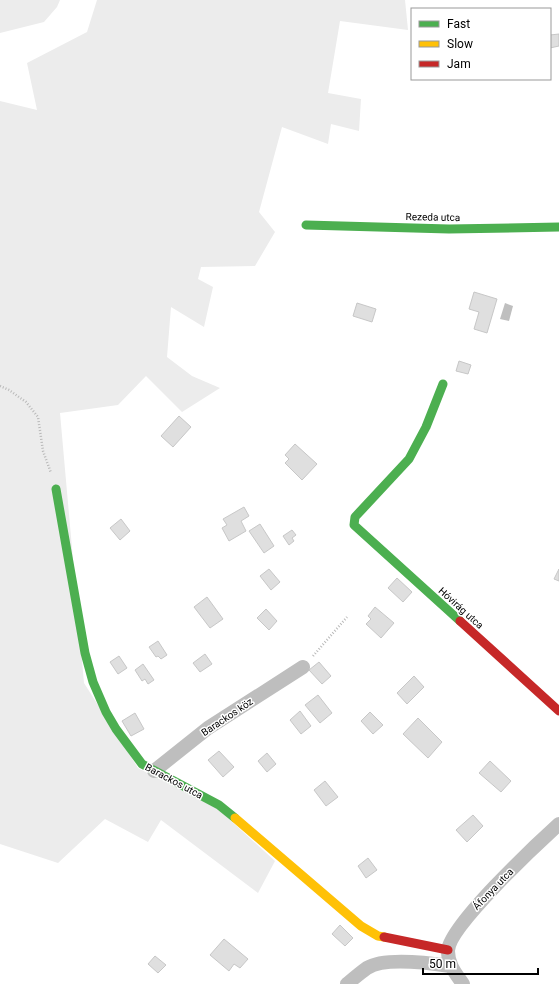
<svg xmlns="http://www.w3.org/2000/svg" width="559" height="984" font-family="Roboto,sans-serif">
	<rect width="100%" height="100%" fill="#fff"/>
	<path fill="#ececec" d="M0,0H60L57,7L44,22L0,33Z
		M97,0H405L408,30L340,21L328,93L361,99L359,131L331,124L328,144L282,127L259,212L275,232L255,266L201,267L198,279L213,287L204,327L171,307L167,357L192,376L220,388L182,412L146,376L118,405L60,413L84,683L138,768L218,809L275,861L258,893L161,820L148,842L105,819L58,863L0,844V101L37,110L27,63L87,32Z"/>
	<path fill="#bfbfbf" d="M505,303L513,306L509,321L500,319Z"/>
	<path fill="#dfdfdf" stroke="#c7c7c7" d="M559,34V46L550,48V35Z
		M474,292L497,299L487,333L474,329L479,312L469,309Z
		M357,303L376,309L372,322L353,316Z
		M459,361L471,365L468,374L456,371Z
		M179,416L191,427L173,447L161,436Z
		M295,444L317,464L302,480L285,463L289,459L285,455Z
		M244,507L249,516L241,521L246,531L229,541L222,528L227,525L223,519Z
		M121,519L130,531L120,540L110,528Z
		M260,524L274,546L264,553L249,531Z
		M292,530L296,535L292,538L294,541L289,545L283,536Z
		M269,569L280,582L271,590L260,576Z
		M559,569V581L554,579Z
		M397,578L412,592L403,602L388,588Z
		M207,597L223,619L210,628L194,607Z
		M375,607L394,623L381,638L366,624L371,619L368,616Z
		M266,609L277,621L269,630L257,618Z
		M158,641L167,655L161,659L158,656L156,657L149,647Z
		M205,654L212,664L200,672L193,663Z
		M119,656L127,668L118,674L110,662Z
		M319,662L331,676L322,684L309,670Z
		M143,664L154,680L148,684L145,679L142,681L135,670Z
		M414,676L424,687L407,704L397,693Z
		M318,695L332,713L320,723L305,705Z
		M300,711L311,726L301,734L290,720Z
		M370,712L383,725L373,734L361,721Z
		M135,713L144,729L131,736L122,721Z
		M418,718L442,742L428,758L403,734Z
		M219,751L234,767L223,777L208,760Z
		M267,753L276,764L267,772L258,761Z
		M490,761L511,781L501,792L479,773Z
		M325,781L338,797L326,806L314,790Z
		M473,815L483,826L467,842L456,830Z
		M368,858L377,870L366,878L358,866Z
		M340,925L353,938L345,946L332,934Z
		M224,939L248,959L240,968L234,964L229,971L210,955Z
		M155,956L166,965L158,973L148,964Z"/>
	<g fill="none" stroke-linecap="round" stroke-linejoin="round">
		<path stroke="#b9b9b9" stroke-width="2.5" stroke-dasharray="1 2" stroke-linecap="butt" d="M0,386L9,390L26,402L38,417L43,451L51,473
			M313,656L347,617"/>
		<path stroke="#bebebe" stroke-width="14" d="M154,771L208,728L303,667
			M347,984C353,979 360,973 367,968C384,957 430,963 450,966
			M463,984C456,974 448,965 448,951C448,927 538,843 559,824"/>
		<path stroke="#4caf50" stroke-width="9" d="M306,225L449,229L559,227
			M443,384L426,427L409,459L355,517L354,525L460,621
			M56,489L85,653L93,682L106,712L116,729L142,764L219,805L235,818"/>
		<path stroke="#ffc107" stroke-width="9" d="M235,818L361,926L378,936L384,937"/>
		<path stroke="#c62828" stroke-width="9" d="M460,621L559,711
			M384,937L448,950"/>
	</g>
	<g text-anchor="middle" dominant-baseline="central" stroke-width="3" stroke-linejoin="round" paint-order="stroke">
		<g font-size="10" fill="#000" stroke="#fff">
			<text transform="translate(433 217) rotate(1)">Rezeda utca</text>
			<text transform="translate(461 608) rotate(42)">Hóvirág utca</text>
			<text transform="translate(227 717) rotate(-34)">Barackos köz</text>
			<text transform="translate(174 781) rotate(28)">Barackos utca</text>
			<text transform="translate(493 889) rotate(-46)">Áfonya utca</text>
		</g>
	</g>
	<rect x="411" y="8" width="140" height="72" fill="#ffffff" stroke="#999999"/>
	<rect x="419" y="21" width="20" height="6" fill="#4caf50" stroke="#999999"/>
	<text x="447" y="28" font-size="12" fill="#000000">Fast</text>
	<rect x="419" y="41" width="20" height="6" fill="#ffc107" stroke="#999999"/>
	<text x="447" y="48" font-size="12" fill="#000000">Slow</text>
	<rect x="419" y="61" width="20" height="6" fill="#c62828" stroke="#999999"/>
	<text x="447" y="68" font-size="12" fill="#000000">Jam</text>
	<path d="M423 968v6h115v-6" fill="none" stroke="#000000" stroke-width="2"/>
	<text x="429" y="968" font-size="12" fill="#000000" stroke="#ffffff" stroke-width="3" paint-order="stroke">50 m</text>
</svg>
